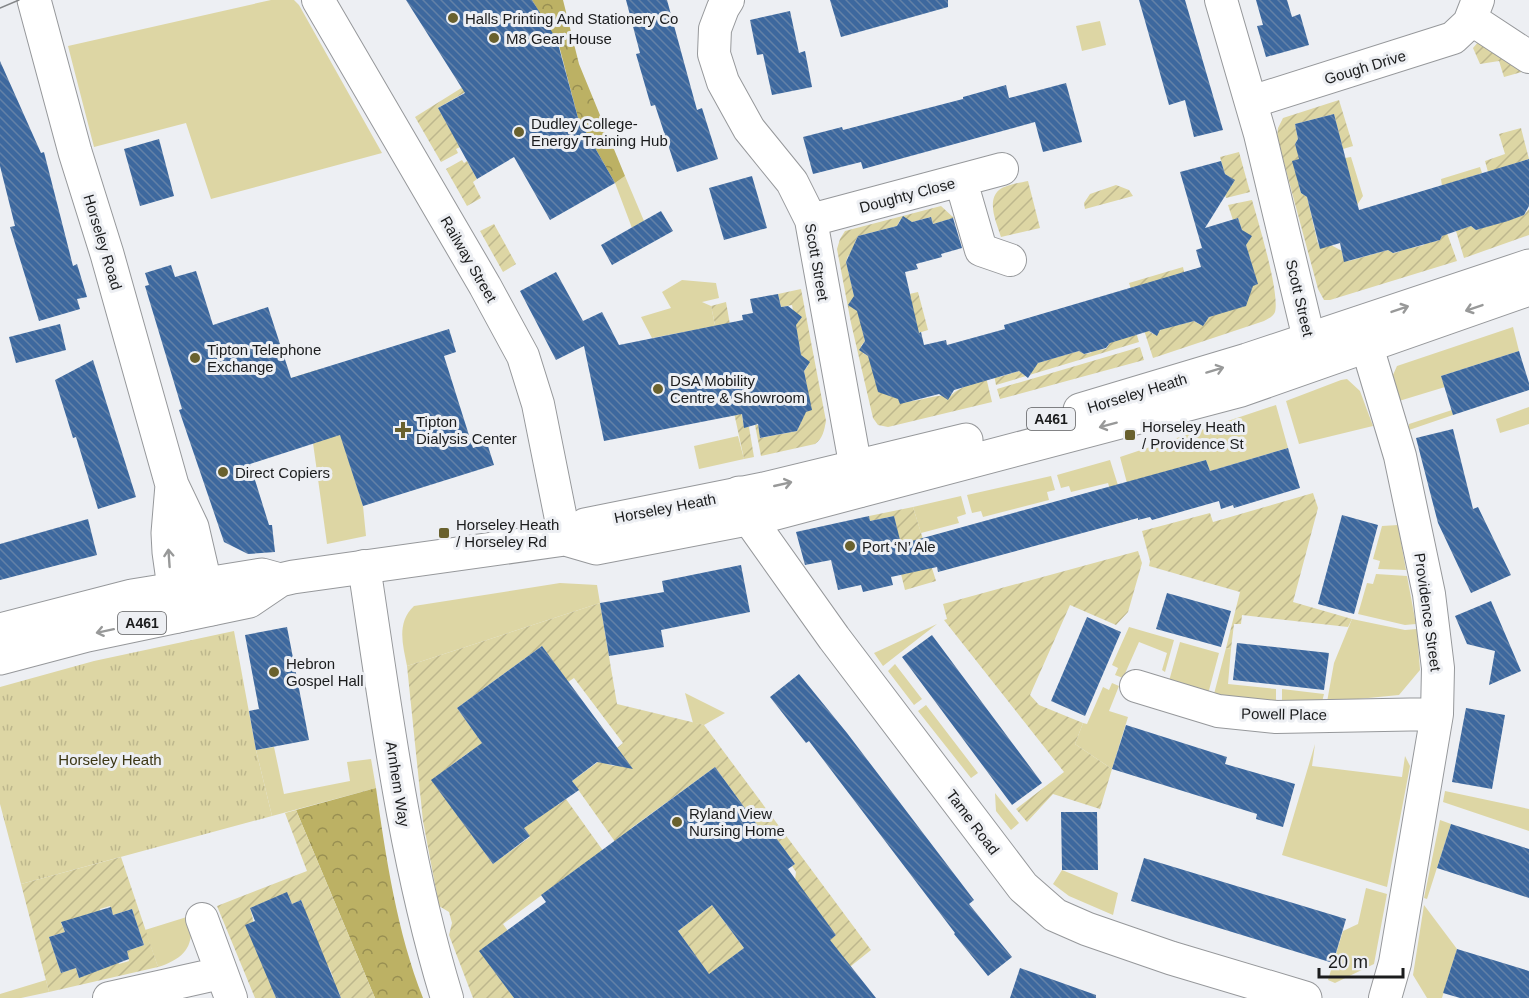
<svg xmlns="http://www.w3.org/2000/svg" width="1529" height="998" font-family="Helvetica,sans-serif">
	<defs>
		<pattern id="forest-crowns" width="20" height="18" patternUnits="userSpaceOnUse" patternTransform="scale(1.5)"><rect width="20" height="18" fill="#bcb164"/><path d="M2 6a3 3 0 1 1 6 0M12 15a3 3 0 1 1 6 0" fill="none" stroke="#988f52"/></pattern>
		<pattern id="park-tufts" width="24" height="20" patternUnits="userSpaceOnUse" patternTransform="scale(1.5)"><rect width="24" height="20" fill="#ddd6a4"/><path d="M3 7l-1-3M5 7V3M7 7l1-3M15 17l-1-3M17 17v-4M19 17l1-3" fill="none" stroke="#bdb78d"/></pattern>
		<pattern id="garden-furrows" width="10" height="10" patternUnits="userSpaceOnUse" patternTransform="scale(1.5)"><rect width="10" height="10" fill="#ddd6a4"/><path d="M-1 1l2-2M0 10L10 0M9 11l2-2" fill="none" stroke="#bdb78d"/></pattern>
		<pattern id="building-back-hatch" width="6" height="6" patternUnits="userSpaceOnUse" patternTransform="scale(1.5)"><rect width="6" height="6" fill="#3d689e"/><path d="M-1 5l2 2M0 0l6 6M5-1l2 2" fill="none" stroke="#6381a7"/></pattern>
	</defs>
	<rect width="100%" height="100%" fill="#edeff3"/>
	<path fill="#ddd6a4" d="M271,0H294L299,5L382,153L211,199L186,123L94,147L68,46Z
		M1100,21L1106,45L1082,51L1076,26Z
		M1351,157L1363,196L1353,211L1345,158Z
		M1480,167L1482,173L1442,186L1441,179Z
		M625,176L644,221L632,228L615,183Z
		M682,280L716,283L719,298L702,302L711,306L734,415L728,417L710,327L652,338L641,317L671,308L662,292Z
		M1513,327L1519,351L1441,376L1445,387L1399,401L1392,377L1397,366Z
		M320,369L363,506L366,536L327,544L313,443L291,378Z
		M1347,379L1360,391L1373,426L1299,444L1286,401L1341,380Z
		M1276,405L1288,448L1210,471L1206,460L1127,483L1120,457Z
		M1529,407V424L1500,433L1496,419Z
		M1452,410L1453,415L1409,430V424Z
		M738,436L744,459L699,469L694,446Z
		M1110,460L1129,520L1121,523L1108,483L1071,492L1069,486L1061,488L1057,475Z
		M1051,476L1055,490L1047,492L1049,500L983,517L981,511L972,513L967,495Z
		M961,496L966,514L957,517L959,523L921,533L913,507Z
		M1398,525L1406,570L1378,569L1380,561L1373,559L1382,526Z
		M1376,574L1407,576L1416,624L1405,625L1358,614L1367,583L1373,584Z
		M560,583L597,585L600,603L407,666C403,645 396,623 414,606Z
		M1352,619L1405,630L1417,629L1420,670L1399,695L1327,702L1334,663Z
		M937,624L883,666L874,653Z
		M1129,627L1174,640L1165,672L1162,670L1167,653L1139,642L1123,678L1115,675L1118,668L1112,665Z
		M1180,642L1219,653L1208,694L1169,681Z
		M1226,648L1231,649L1228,684L1276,689V704L1214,694Z
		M895,664L922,699L914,705L888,671Z
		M1112,683L1119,686L1109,711L1128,717L1112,769L1075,744L1083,723L1087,724L1103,687L1109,690Z
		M1282,689L1324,694L1322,702L1282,704Z
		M685,693L725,713L704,725L693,723Z
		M926,705L978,773L971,778L918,711Z
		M1315,744L1312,766L1402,777L1405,756L1410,766L1387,887L1282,855Z
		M274,747L284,794L350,781L347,762L371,759L376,788L272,816L256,750Z
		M1445,791L1529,809V831L1443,802Z
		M995,793L1019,823L1011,830L996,811Z
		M1440,820L1451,824L1427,899L1424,898Z
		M1062,870L1118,893L1113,915L1069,896L1053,884Z
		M1366,888L1387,894L1374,964L1335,983L1328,980L1343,931L1358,924Z
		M1424,905L1457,949L1442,998H1427L1413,975Z
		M190,916C195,945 186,958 158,967L145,930Z
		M46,980L49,992L21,998H0V994Z"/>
	<path fill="url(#forest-crowns)" d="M532,0H563L579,64L625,176L615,183L578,118L556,34L471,82L549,28Z
		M376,788C386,858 397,932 423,998H375L296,810Z"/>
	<path fill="url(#park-tufts)" d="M234,631L256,750L272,816L21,884L0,804V687L94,661Z"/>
	<path fill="url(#garden-furrows)" fill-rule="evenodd" d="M1484,35L1529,70L1504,77L1499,61L1480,64L1473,48Z
		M471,82L474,87L438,108L460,147L456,149L458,153L441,162L415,117Z
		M1339,100L1353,146L1343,149L1334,114L1295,124L1298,139L1295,144L1297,150L1302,154L1303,182L1299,187L1301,193L1307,197L1318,244L1325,247L1331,245L1342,251L1343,258L1349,261L1388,250L1393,253L1399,252L1403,246L1410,243L1412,248L1424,245L1428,239L1433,242L1440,240L1443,234L1447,233L1457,261L1330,300H1324L1318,289L1277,137L1278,128L1283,118Z
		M1521,128L1529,159L1488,172L1485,161L1505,154L1499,134Z
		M1239,152L1250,192L1226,198L1224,191L1233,184L1230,177L1225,174L1220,157Z
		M462,160L464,163L467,161L477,179L473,182L481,198L467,206L446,169Z
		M1028,181L1040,228L1001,237C997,224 986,201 999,190C1006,185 1019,183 1028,181Z
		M1116,185L1129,190L1133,196L1085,209L1084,203L1090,194Z
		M1252,200C1258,221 1280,293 1275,312C1273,317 1269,318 1264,321L1153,358L1143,327L1153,334L1160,331L1163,326L1178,325L1194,321L1199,324L1205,322L1209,317L1246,293L1256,279L1246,245L1249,240L1242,230L1238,218L1233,220L1228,205Z
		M941,206L954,218L933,224L931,217L912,222L900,220L897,226L858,236L855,242L857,248L854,254L848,256L846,262L865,341L861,346L863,353L868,356L899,400C912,406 932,393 951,396C955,389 977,382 986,377L992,402L888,427L878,425L873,418L851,323L837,249L840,239L845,231Z
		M1529,209V235L1464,258L1456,231L1471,226L1476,230L1524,215Z
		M494,224L516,264L503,272L480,231Z
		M1183,267L1185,277L1131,289L1129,283Z
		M801,289L826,421C824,431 823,438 815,444L761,456L755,425H758L761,438L797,431L800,425L798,419L810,405L804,371L808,366L806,359L801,355L792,305L781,307L778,294Z
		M918,292L928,330L915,334L905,295Z
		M726,302L742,393L738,394L744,427H749L754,457L744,459L711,306Z
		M1135,329L1139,342L996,385L994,375L998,374L1000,377L1019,371L1024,375L1034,364L1079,351L1084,354L1091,353L1094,347L1100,350L1106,349L1110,343Z
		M1140,347L1144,360L1000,399L997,389Z
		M1313,493L1318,508L1293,602L1352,619L1348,627L1242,615L1241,624H1234L1231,649L1226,648L1240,592L1149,566L1150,561L1142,531L1210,513L1213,522Z
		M913,507L936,581L905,590L900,570L906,568L894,516L870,521L869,516Z
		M1138,551L1142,563L1128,612L1116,625L1070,605L1030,695L1039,705L1083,723L1075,744L1112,769L1100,809L1053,794L1027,822L1016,809L1064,772L944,620L947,619L943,604Z
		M600,603L617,704L704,725L871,950L846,970L839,961L783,998H726L678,931L712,905L744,948L726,962L752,996L836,935L810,900L781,921L773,910L789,885L795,880L796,872L792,866L795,864L769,828L763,833L715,767L630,829L656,864L673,852L697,884L688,891L695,901L669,918L572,781L602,759L607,764L614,766L621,761V753L617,748L623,743L574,678L568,682L542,646L457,708L483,744L499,733L521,763L492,784L469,752L432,780L493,864L530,837L519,820L551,796L558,805L566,799L639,901L615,919L592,887L598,883L600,876L595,869L587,868L581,873L578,868L503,924L508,931L480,951L514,998H473L449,935L452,923L449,912L439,906L423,821L407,666Z
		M296,810L375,998H341L338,990L329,994L324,981L333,977L329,967L273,991L276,998H255L217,906L307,871L285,813ZM287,893L292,904L301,900L305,910L296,915L302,927L311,923L315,934L260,959C253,943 256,925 250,908Z
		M121,857L158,967L49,992L21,884ZM110,906L113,915L132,909L144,945L127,951L129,961L119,964L116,954L79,978L76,968L61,973L49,937L65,932L61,923L103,919L100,909Z"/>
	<path fill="url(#building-back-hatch)" fill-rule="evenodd" d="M406,0H532L557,40L578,118L615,183L550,220L514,157L477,179L438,108L465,93Z
		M626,0H667L697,110L702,108L718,159L677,172L655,105L651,106L636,54L640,53Z
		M830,0H948V7L841,37Z
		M1139,0H1185L1223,130L1194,137L1185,100L1169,105Z
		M1256,0H1287L1292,17L1300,14L1309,45L1266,57L1257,26L1263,25Z
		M790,11L799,53L805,51L812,87L772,95L763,54L757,55L750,20Z
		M0,61L41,153L44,152L73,266L77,264L87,297L77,299L80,309L39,321L10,227L15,226L0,166Z
		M1066,83L1082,142L1043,152L1035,122L863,169L861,162L813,174L803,137L842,127L843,130L963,99V97L1006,85L1009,98Z
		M1334,114L1359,210L1529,159V206L1524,215L1508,221L1476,230L1471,226L1442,236L1440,240L1393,253L1388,250L1344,262L1340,243L1320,249L1307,197L1301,193L1292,161L1299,159L1295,144L1298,139L1295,124Z
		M159,139L174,196L140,206L124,149Z
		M1221,161L1225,174L1235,180L1205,228L1238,218L1242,230L1252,236L1246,245L1258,284L1253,286L1246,306L1209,317L1203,326L1194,321L1160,330L1157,336L1149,331L1110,343L1106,348L1084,354L1079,351L1038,363L1028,378L1019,371L954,390L948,400L939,394L900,404L898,399L878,392L868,356L859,350L865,341L857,311L848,305L854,296L846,262L858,236L897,226L903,216L912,222L931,217L933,224L953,218L962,248L941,254L942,257L916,264L918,269L905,272L919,333L921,332L924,345L946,340L947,345L1005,329L1004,325L1201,267L1196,250L1202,248L1180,172Z
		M752,176L767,228L724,240L709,188Z
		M661,211L673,231L612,265L601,245Z
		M171,265L175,277L196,271L213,325L268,307L291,378L449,329L456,352L444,356L473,448L487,443L494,465L363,506L340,435L250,464L269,525H272L275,552L248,554L224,542L179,410L182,409L145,286L149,285L145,273Z
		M556,272L583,321L602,312L619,345L743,320L742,315L753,313L750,299L778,294L781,307L788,306L802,317L796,325L801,355L810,362L804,371L812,410L806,412L797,431L760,438L758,424L744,428L742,414L604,441L584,346L556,360L520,291Z
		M60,324L66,350L16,363L9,337Z
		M1519,351L1529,383V390L1453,415L1441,376Z
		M93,360L136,497L98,509L76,437L73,438L55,380Z
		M1453,429L1473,509L1478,507L1511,575L1471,593L1438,523L1416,438Z
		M1288,448L1300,488L1234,508L1233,505L1221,509L1219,501L1152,520L1150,517L1138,520V518L938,572L937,567L891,577L893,585L863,592L861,585L838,590L831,560L805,565L796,532L869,516L870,521L894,516L901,544L1206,460L1210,471Z
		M1342,515L1378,525L1354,614L1318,604Z
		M88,519L97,555L0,580V544Z
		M741,565L750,612L661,630L664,647L609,656L600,603L664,592L662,581Z
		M1167,593L1231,611L1221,647L1156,629Z
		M1491,601L1521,671L1489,685L1495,651L1467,644L1455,616Z
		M1087,617L1121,632L1085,716L1051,701Z
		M287,627L309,740L256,750L249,711L259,709L245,635Z
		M932,635L1042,783L1012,805L902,657Z
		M1237,643L1329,653L1324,690L1233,680Z
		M542,646L633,769L597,762L572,781L579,790L524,828L530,836L493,864L431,780L482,743L457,708Z
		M799,674L847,733L974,900L969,904L1012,957L988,976L954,934L955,933L809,741L806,743L770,697Z
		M1466,708L1505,715L1492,789L1452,782Z
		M1126,725L1227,757L1225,764L1295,784L1283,827L1256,819L1257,814L1112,769Z
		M715,767L763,833L769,828L795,864L788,869L836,935L830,940L876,998H514L479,951L546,902L541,895ZM712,905L744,948L709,974L678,931Z
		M1061,812H1097L1098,870H1062Z
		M1451,824L1529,849V898L1437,868Z
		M1144,858L1346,919L1333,963L1131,901Z
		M287,892L292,904L301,900L341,998H276L245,925L255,921L250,908Z
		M111,907L113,915L132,909L144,945L127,951L129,959L79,978L76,968L61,973L49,937L65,932L61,922Z
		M1457,949L1529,971V998H1460L1443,993Z
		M1020,968L1096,995V998H1010Z"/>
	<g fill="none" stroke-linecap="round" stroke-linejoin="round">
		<g stroke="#96989b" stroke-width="34">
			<path id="minor" d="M318,0L485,286L523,356L538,404L565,539
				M728,0L723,8L715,29L714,54L723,82L749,129L792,182L811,220L860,491
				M1221,0L1260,134L1315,364
				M1471,19L1529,57
				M1251,102L1453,38L1469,23L1478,0
				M961,181L981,250L1010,260
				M811,220L1002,169
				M1360,323L1400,456L1429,594L1438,668L1437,714L1395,963L1385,998
				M364,566C386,711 404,857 447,998
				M1136,686L1218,711L1276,717L1437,714
				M202,919L231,998
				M109,998L221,973"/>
		</g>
		<g stroke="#96989b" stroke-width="35">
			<path id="tertiary" d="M34,0L75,152L107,254L172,485L192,527L211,609
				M172,485L168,533L169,552L178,616"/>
		</g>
		<g stroke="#96989b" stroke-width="35">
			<path id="secondary" d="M739,493L743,510L834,638L1023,887L1055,915L1087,929L1171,958L1305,998"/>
		</g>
		<g stroke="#96989b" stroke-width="35">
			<path id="trunk" d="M1080,410L1247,360L1529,266
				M565,539L585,525L764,489L966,440
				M0,630L132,596L262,575L280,580
				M0,658L87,635L249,601L280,580L293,577L565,539L596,548L768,515L1241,390L1529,289"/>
		</g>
		<use href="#minor" stroke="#fff" stroke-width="32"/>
		<use href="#tertiary" stroke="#fff" stroke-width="33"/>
		<use href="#secondary" stroke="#fff" stroke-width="33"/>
		<use href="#trunk" stroke="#fff" stroke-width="33"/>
		<path stroke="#848688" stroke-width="1.5" d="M0,8L19,0"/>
	</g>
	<defs><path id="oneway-shaft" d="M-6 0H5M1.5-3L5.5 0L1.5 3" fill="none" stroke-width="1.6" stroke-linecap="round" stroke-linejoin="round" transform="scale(1.5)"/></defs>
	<g stroke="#989999">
		<use href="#oneway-shaft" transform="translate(1474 308) rotate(161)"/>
		<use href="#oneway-shaft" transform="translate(1400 309) rotate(-19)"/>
		<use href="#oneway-shaft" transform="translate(1215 370) rotate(-17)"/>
		<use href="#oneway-shaft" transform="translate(1108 425) rotate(165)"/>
		<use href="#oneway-shaft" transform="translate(783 484) rotate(-13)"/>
		<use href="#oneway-shaft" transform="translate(169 558) rotate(-94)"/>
		<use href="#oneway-shaft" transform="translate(105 631) rotate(168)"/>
	</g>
	<g fill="#69612e" stroke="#edeff3" stroke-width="2">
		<circle cx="453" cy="18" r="6"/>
		<circle cx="494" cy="38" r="6"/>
		<circle cx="519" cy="132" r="6"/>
		<circle cx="195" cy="358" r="6"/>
		<circle cx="658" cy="389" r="6"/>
		<path d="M400 421h6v6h6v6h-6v6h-6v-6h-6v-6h6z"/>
		<rect x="1124" y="429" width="12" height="12" rx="3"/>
		<circle cx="223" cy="472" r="6"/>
		<rect x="438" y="527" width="12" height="12" rx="3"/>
		<circle cx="850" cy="546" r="6"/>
		<circle cx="274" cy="672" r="6"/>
		<circle cx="677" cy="822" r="6"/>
	</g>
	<g text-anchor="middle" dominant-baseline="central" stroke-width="6" stroke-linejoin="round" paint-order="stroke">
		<g fill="#edeff3" stroke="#5a5b5d" stroke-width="1.5">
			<rect x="1027" y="408" width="48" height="22" rx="4.5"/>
			<rect x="118" y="612" width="48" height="22" rx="4.5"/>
		</g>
		<g font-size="14" font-weight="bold" fill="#1b1c1d">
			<text x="1051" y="419">A461</text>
			<text x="142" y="623">A461</text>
		</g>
		<g font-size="15" fill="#1b1c1d" stroke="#edeff3" text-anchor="start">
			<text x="465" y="18">Halls Printing And Stationery Co</text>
			<text x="506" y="38">M8 Gear House</text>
			<text x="531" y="123">Dudley College-<tspan x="531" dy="17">Energy Training Hub</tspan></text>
			<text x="207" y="349">Tipton Telephone<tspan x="207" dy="17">Exchange</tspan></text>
			<text x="670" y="380">DSA Mobility<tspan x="670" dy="17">Centre &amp; Showroom</tspan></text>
			<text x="416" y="421">Tipton<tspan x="416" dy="17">Dialysis Center</tspan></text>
			<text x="1142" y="426">Horseley Heath<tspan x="1142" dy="17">/ Providence St</tspan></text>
			<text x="235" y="472">Direct Copiers</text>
			<text x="456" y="524">Horseley Heath<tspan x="456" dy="17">/ Horseley Rd</tspan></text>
			<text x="862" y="546">Port ‘N’ Ale</text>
			<text x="286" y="663">Hebron<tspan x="286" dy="17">Gospel Hall</tspan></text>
			<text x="689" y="813">Ryland View<tspan x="689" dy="17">Nursing Home</tspan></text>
		</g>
		<g font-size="15" fill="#1b1c1d" stroke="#edeff3">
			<text transform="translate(1365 67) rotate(-17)">Gough Drive</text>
			<text transform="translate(907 195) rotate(-15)">Doughty Close</text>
			<text transform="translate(103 242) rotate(73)">Horseley Road</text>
			<text transform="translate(469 259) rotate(60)">Railway Street</text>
			<text transform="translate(817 262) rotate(80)">Scott Street</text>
			<text transform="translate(1300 298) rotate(77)">Scott Street</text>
			<text transform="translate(1137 393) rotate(-17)">Horseley Heath</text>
			<text transform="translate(665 508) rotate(-11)">Horseley Heath</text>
			<text transform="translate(1428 612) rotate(82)">Providence Street</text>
			<text transform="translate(1284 714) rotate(1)">Powell Place</text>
			<text transform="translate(398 784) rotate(81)">Arnhem Way</text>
			<text transform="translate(973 822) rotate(53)">Tame Road</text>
		</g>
		<g font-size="15" fill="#3c3715" stroke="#edeff3">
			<text x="110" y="759">Horseley Heath</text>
		</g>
	</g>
	<path d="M1319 968v9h84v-9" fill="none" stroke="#1b1c1d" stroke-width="3"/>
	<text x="1328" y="968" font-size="18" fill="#1b1c1d" stroke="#edeff3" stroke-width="4.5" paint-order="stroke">20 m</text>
</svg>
